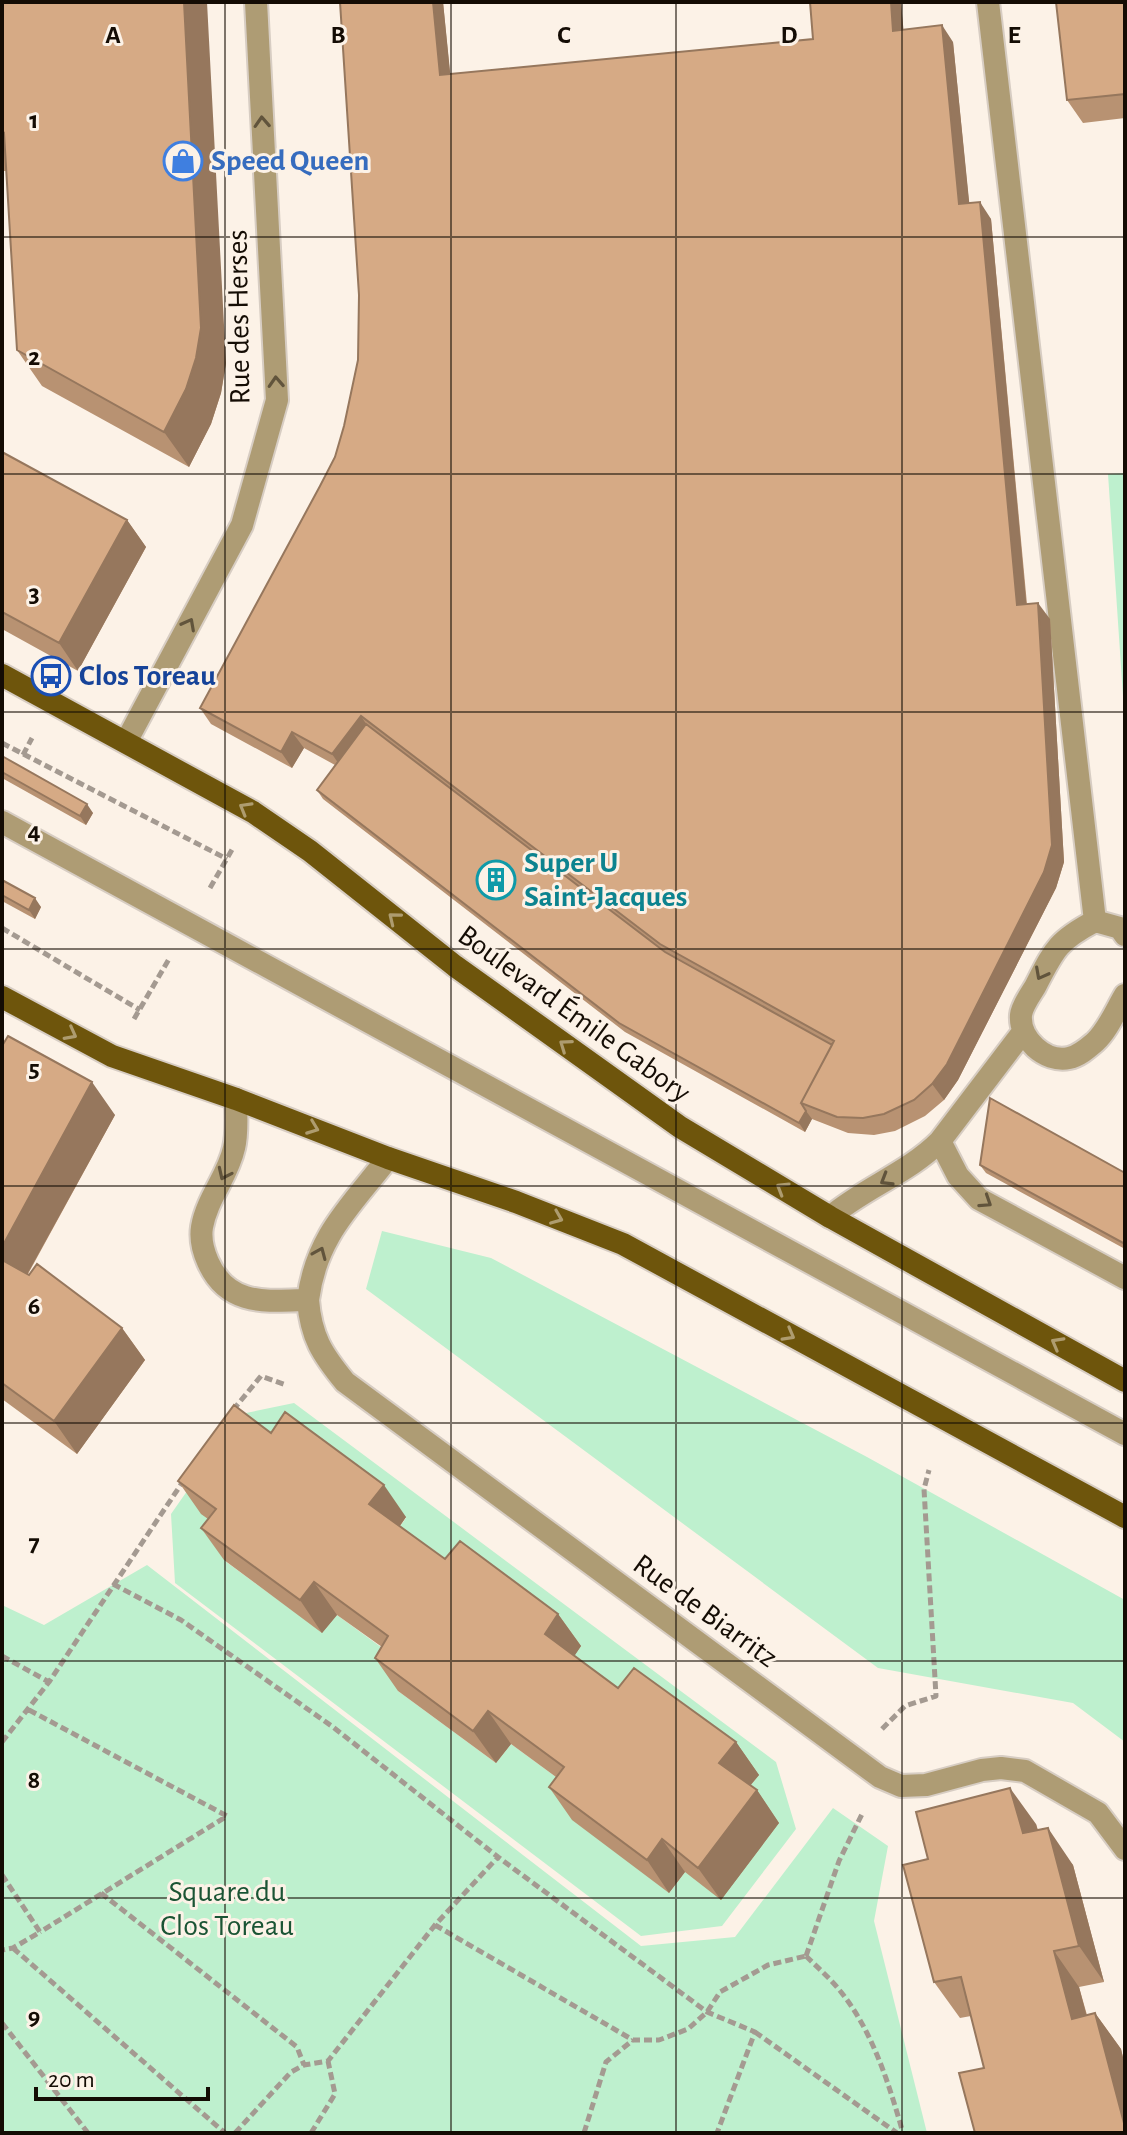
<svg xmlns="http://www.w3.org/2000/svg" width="1127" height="2135" font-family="'Alegreya Sans',sans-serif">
	<rect width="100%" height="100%" fill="#fcf2e7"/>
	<path fill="#bef0ce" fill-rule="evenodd" d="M1125,473V726L1108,474Z
		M382,1231L491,1258L867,1457L1125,1600V1742L1073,1703L878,1668L366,1289Z
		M294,1403L776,1762L796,1829L722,1926L641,1936L175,1583L171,1514L241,1414ZM406,1518L392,1537L641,1721L758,1775L670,1892L586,1799L511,1744L496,1763L398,1691L411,1669L337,1615L322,1632L225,1561L238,1541Z
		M147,1565L641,1946L735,1937L833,1808L888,1846L874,1921L927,2133H2V1605L44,1625Z"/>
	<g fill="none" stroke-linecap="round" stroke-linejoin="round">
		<g stroke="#d7cdc3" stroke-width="26">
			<path id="service" d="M988,2L1095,921
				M2,822L1125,1434
				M1125,935L1120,928L1095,921C1057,941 1054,950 1035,987C1030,995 1022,1006 1021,1015C1019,1039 1045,1063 1069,1058C1079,1056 1088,1048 1095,1042C1108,1030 1116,1010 1125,995
				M940,1141L958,1176L979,1199L1125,1278
				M830,1217C864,1188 908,1173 940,1141L1023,1032"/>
		</g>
		<g stroke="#d7cdc3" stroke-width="26">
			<path id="minor" d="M126,742L242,525L277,400L256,2
				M236,1099C236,1114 238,1132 234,1148C228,1176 207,1198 202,1227C200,1240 203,1251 208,1262C228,1307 267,1301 308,1300C316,1236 351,1206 388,1158
				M308,1300C311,1337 322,1354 345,1382L880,1777L901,1786L926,1785L982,1770L1001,1768L1025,1771L1098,1813L1125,1849"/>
		</g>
		<g stroke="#d7cdc3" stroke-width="26">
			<path id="primary" d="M2,675L253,812L310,851L455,966L680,1127L830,1217L1125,1381
				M2,997L112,1056L236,1099L388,1158L516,1202L623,1244L1125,1517"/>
		</g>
		<path stroke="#a49a91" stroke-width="5" stroke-dasharray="8 4" stroke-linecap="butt" d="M2,743L227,859
			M23,755L32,738
			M210,888L233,848
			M2,928L140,1010
			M134,1019L169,959
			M233,1410L261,1376L286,1385
			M113,1584L181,1620L333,1727L498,1857L707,2012L755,2032L717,2133
			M2,1656L49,1682
			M29,1710L227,1816L40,1932
			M882,1729L905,1706L936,1696L924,1489L929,1470
			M2,1742L49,1682L184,1480
			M2,1875L40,1932L13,1948L2,1950
			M101,1893L297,2047L304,2065
			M435,1925L633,2040H659L688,2029L707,2012L720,1992L768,1965L806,1956
			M13,1948L225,2133
			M806,1956L839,1861L863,1812
			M806,1956C818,1968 831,1979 841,1992C873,2032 889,2084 903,2133
			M2,2023L88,2133
			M755,2032L897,2133
			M235,2133L291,2072L304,2065L328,2061L435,1925L498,1857
			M311,2133L335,2094L328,2061
			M584,2133L606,2062L633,2040"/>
		<use href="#service" stroke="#ae9c74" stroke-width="22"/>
		<use href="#minor" stroke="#ae9c74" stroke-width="22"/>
		<use href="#primary" stroke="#6e550c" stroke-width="22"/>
	</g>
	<path fill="#b89272" d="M2,2L226,363L221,393L211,424L189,467L42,386L17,350L6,171H2Z
		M340,2H443L450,74L813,39L810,2H901L903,30L953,42L969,203L991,219L1027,604L1050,619L1064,862L1056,888L958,1080L944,1100L925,1116L895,1131L874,1135L848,1133L812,1119L805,1132L625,1032L323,799L317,790L335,765L304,748L292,768L211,724L200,708L320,486L335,457L344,426L358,360L359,295Z
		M1125,2V118L1083,123L1067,100Z
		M2,452L127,520L146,547L78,671L2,629Z
		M2,756L93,813L86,825L2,778Z
		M2,880L41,907L35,919L2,901Z
		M2,1046L115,1115L28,1274L122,1328L145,1360L77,1454L2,1399Z
		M980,1165L1125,1173V1249L986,1173Z
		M271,1433L406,1517L400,1526L445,1559L558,1614L581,1646L574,1656L618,1688L736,1742L759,1775L750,1786L757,1790L779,1823L721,1900L685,1872L669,1893L572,1820L549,1787L556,1777L511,1744L496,1763L398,1691L375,1658L382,1647L337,1615L322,1633L224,1560L201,1528L208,1519L201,1514L178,1481Z
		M1036,1824L1038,1830L1073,1865L1104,1982L1079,1987L1087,2015L1095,2013L1121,2049L1125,2066V2133L971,2016L960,2018L934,1982L928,1859Z"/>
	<path fill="#96775d" d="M184,2H207L226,363L221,393L211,424L189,467L164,432Z
		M433,2H443L452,91L440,75Z
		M891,2H901L905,47L893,31Z
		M942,25L953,42L971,220L959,204Z
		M980,202L991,219L1028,622L1017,605Z
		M127,520L146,547L78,671L59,643Z
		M1038,603L1050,619L1064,862L1056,888L958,1080L944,1100L932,1084Z
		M361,716L372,733L343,770L332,754Z
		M292,732L304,748L292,768L281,752Z
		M87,804L93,813L86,825L80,816Z
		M35,898L41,907L35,919L29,910Z
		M92,1082L115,1115L19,1289L2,1264V1247Z
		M806,1111L812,1119L805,1132L799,1123Z
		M122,1328L145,1360L77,1454L54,1421Z
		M384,1485L406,1517L392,1537L369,1504Z
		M314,1582L337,1615L322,1633L300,1600Z
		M558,1614L581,1646L567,1667L545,1634Z
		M488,1711L511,1744L496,1763L473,1731Z
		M736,1742L759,1775L742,1795L719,1763Z
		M1010,1788L1036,1824L1048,1869L1023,1833Z
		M757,1790L779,1823L721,1900L698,1868Z
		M1048,1828L1073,1865L1104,1982L1079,1946Z
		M662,1839L685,1872L669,1893L647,1860Z
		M1054,1951L1079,1987L1097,2055L1072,2019Z
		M1095,2013L1121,2049L1125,2066V2127Z"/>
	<path fill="#d6aa85" stroke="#96775d" stroke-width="2" d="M2,2H184L201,328L196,358L186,389L164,432L17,350L4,133L2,134Z
		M340,2H433L440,75L813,39L810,2H891L893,31L942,25L959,204L980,202L1017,605L1038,603L1052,845L1044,872L947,1064L932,1084L914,1100L884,1114L863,1118L837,1117L801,1103L834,1041L660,944L361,716L332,754L292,732L281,752L200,708L320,486L335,457L344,426L358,360L359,295Z
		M1056,2H1125V94L1067,100Z
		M2,452L127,520L59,643L2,612Z
		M366,724L665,952L832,1045L801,1103L806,1111L799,1123L619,1023L317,790Z
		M2,756L87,804L80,816L2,772Z
		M2,880L35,898L29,910L2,895Z
		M8,1036L92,1082L2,1247V1046Z
		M990,1098L1125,1173V1244L980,1165Z
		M2,1260L29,1275L37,1264L122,1328L54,1421L2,1383Z
		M234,1405L271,1433L285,1412L384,1485L369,1504L445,1559L460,1541L558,1614L545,1634L618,1688L634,1668L736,1742L719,1763L757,1790L698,1868L662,1839L647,1860L549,1787L564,1767L488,1711L473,1731L375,1658L388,1636L314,1582L300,1600L201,1528L216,1509L178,1481Z
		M1010,1788L1023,1833L1048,1828L1079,1946L1054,1951L1072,2019L1095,2013L1125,2127V2133H975L959,2073L984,2068L961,1977L934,1982L903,1865L928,1859L916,1812Z"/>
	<defs><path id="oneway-chevron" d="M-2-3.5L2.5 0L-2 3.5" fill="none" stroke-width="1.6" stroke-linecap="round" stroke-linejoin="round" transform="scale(2)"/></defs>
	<g stroke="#61543c">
		<use href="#oneway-chevron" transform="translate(262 122) rotate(-93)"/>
		<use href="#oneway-chevron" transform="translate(276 382) rotate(-93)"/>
		<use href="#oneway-chevron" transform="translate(189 624) rotate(-62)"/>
		<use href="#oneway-chevron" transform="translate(1041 974) rotate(118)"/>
		<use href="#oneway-chevron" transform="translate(224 1174) rotate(115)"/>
		<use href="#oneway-chevron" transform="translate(886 1180) rotate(149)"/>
		<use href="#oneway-chevron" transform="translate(986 1202) rotate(33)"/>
		<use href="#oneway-chevron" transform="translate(320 1253) rotate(-67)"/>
	</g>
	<g stroke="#ae9c6f">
		<use href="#oneway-chevron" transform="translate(245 808) rotate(-150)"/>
		<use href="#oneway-chevron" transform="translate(394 918) rotate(-141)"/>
		<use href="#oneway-chevron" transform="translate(71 1034) rotate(28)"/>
		<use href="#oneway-chevron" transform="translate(565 1045) rotate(-145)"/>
		<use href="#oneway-chevron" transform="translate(313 1128) rotate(21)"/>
		<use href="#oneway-chevron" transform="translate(782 1188) rotate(-149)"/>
		<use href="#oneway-chevron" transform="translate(557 1218) rotate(22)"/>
		<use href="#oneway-chevron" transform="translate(789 1335) rotate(29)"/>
		<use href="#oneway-chevron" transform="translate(1057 1343) rotate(-151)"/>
	</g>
	<path fill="none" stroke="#140c04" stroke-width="2" stroke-opacity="0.55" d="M225,2V2133M451,2V2133M676,2V2133M902,2V2133M2,237H1125M2,474H1125M2,712H1125M2,949H1125M2,1186H1125M2,1423H1125M2,1661H1125M2,1898H1125"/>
	<defs>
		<g id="shop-ring" transform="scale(2)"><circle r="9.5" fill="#fcf2e7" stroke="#3f7fe0" stroke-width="1.5"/><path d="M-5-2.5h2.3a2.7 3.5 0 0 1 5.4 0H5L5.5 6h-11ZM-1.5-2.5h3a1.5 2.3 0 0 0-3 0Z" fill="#3f7fe0"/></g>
		<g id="bus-ring" transform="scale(2)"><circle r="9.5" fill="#fcf2e7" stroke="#1a4fb4" stroke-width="1.5"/><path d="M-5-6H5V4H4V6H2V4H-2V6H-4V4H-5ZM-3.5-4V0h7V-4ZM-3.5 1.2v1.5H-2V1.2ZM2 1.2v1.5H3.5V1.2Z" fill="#1a4fb4"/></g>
		<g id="building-ring" transform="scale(2)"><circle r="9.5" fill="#fcf2e7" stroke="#0f9aa8" stroke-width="1.5"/><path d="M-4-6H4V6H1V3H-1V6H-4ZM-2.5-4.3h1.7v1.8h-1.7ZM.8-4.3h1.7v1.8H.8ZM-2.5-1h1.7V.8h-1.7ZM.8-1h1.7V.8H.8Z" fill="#0f9aa8"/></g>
	</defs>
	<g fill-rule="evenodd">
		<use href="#shop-ring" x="183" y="161"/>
		<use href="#bus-ring" x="51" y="676"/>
		<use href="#building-ring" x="496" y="880"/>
	</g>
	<g text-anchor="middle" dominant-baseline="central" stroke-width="6" stroke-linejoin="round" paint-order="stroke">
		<g font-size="30" font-weight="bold" fill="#366cbe" stroke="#fcf2e7" text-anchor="start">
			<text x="211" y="161">Speed Queen</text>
		</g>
		<g font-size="30" fill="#140c04" stroke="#fcf2e7">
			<text transform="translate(239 317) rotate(-91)">Rue des Herses</text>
			<text transform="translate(574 1014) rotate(36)">Boulevard Émile Gabory</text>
			<text transform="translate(705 1611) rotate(36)">Rue de Biarritz</text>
		</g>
		<g font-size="30" font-weight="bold" fill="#164399" stroke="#fcf2e7" text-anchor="start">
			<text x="79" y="676">Clos Toreau</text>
		</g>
		<g font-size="30" font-weight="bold" fill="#0d838f" stroke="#fcf2e7" text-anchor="start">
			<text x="524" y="863">Super U<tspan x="524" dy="34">Saint-Jacques</tspan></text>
		</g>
		<g font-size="30" fill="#1a5434" stroke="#fcf2e7">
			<text x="227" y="1892">Square du<tspan x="227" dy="34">Clos Toreau</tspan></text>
		</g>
	</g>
	<g font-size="26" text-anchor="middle" font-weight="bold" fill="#140c04" stroke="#fcf2e7" stroke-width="6" stroke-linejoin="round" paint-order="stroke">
		<text x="113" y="43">A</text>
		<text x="338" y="43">B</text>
		<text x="564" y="43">C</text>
		<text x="789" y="43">D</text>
		<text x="1014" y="43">E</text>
		<text x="34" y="128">1</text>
		<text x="34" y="365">2</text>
		<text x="34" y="602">3</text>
		<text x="34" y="839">4</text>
		<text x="34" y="1077">5</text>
		<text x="34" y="1314">6</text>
		<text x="34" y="1551">7</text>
		<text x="34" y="1788">8</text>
		<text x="34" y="2025">9</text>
	</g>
	<rect width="1127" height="2135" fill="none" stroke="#140c04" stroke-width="8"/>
	<path d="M36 2087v12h172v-12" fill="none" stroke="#140c04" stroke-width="4"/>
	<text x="48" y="2087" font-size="24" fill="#140c04" stroke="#fcf2e7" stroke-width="6" paint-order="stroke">20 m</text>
</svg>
